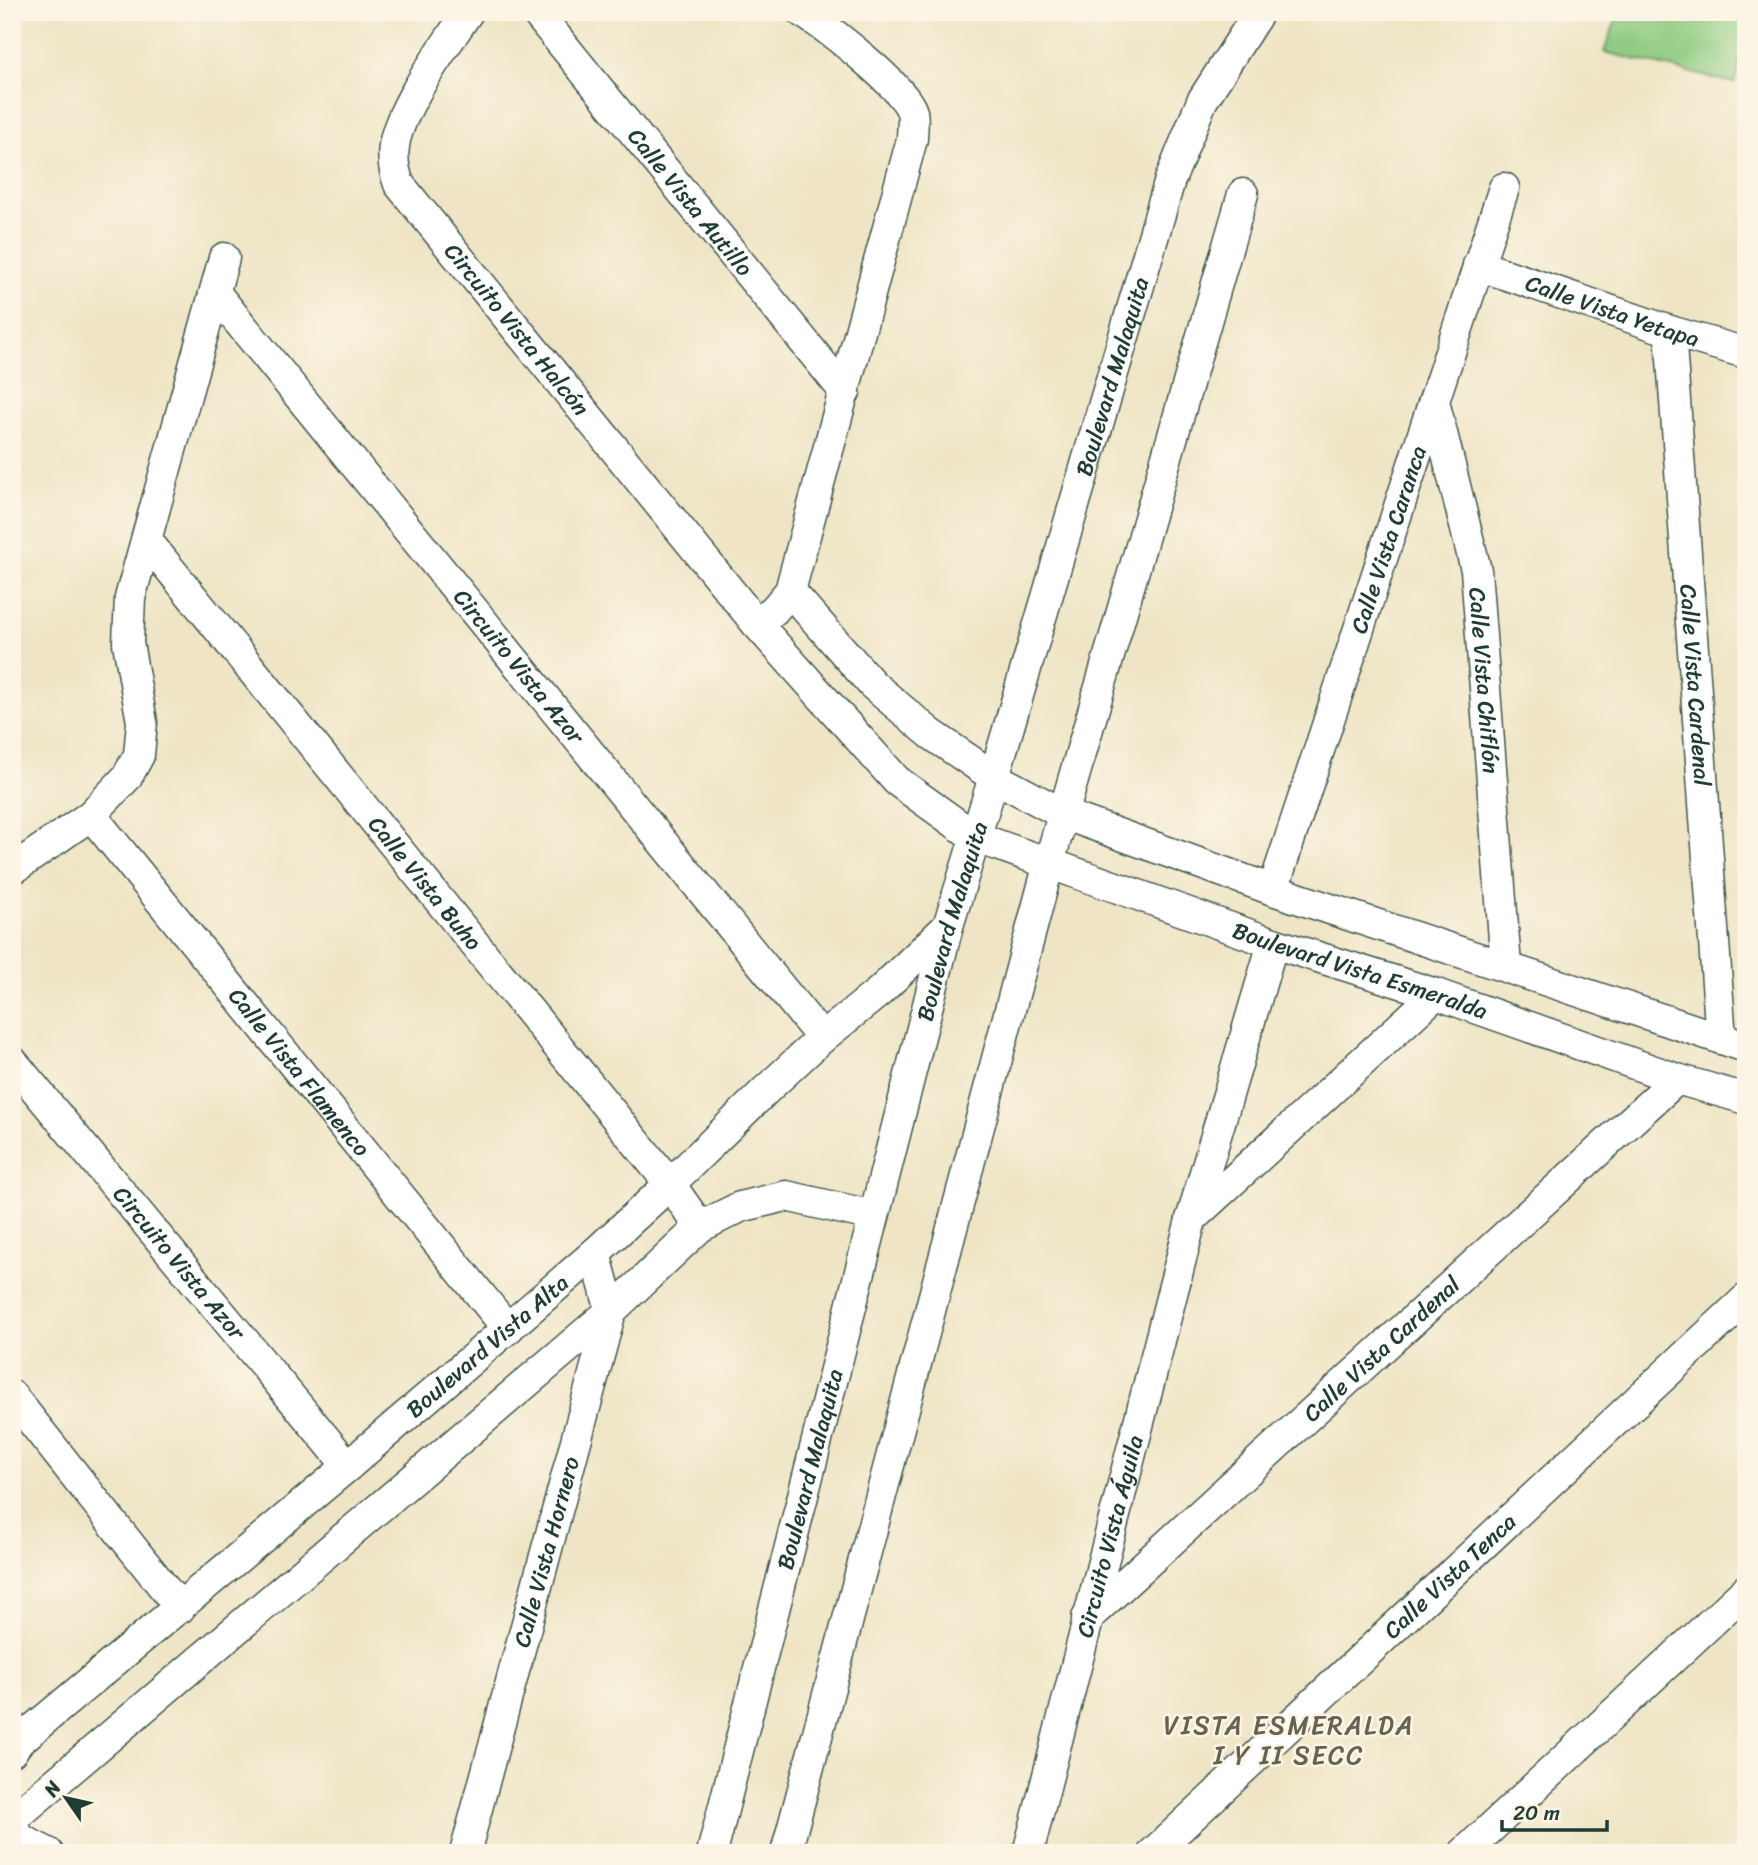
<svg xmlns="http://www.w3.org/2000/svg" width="1758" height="1865" font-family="Sriracha,sans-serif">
	<rect width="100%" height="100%" fill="#fcf5e5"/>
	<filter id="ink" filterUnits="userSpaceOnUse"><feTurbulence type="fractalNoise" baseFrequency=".0143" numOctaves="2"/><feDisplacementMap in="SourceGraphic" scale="14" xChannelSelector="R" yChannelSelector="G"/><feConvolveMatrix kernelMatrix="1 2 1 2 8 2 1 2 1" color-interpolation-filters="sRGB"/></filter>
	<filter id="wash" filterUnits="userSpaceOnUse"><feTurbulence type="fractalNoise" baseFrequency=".00686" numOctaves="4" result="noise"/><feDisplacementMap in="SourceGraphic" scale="28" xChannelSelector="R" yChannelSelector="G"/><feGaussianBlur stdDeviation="1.57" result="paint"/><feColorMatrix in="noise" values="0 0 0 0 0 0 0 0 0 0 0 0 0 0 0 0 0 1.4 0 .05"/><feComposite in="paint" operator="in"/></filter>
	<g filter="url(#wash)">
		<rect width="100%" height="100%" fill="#efe5c6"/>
		<path fill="#8fcb81" stroke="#57845a" stroke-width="2" d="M1619,12H1746V42L1734,83L1604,52Z"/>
	</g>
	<g filter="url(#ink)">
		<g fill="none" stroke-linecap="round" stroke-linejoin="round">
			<g stroke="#3e564a" stroke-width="33">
				<g id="street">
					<path id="s1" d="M468,12C446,45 399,108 394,146C392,160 394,171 399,184L756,623L897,781L975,837L1273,943L1436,994L1677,1079L1746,1099"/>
					<path id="s2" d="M536,12L845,392"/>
					<path id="s3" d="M1478,265L1670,331L1746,353"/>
					<path id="s4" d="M216,294L822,1038"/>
					<path id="s5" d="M1670,331L1721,1039"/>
					<path id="s6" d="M1434,401L1476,570L1506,966"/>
					<path id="s7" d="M147,541L670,1184L700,1227"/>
					<path d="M790,591L873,685L931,734L994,777L1063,814L1273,890L1746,1047"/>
					<path d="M756,623L774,610L790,591L912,139C912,131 914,119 912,112C905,87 825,26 802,12"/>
					<path id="s8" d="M91,815L508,1329"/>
					<path d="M12,870L91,815L127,777L139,755L142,722L128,643L130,598L224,258"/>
					<path id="s9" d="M1273,890L1504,188"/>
					<path id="s10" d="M12,1061L348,1466"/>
					<path d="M1191,1219L1436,994"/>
					<path d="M12,1396L180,1608"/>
					<path id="s11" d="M1087,1618L1677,1079"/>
					<path id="s12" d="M12,1751L19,1741L348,1466L595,1253L670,1184L766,1090L822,1038L879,992L948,926"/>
					<path d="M12,1816L18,1838L16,1853"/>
					<path d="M14,1818L611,1311L700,1227L740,1207L786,1196L874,1216"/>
					<path d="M18,1838L48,1853"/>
					<path id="s13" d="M465,1853L611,1311L595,1253"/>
					<path id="s14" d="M712,1853L948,926L994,777L1170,180L1202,101L1259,12"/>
					<path d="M786,1853L1049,863L1243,194"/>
					<path id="s15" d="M1028,1853L1191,1220L1273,943"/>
					<path id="s16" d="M1153,1853L1746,1299"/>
					<path d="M1464,1853L1746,1590"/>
				</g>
			</g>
			<use href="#street" stroke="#fff" stroke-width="30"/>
		</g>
	</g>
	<g text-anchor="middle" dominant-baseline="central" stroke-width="5" stroke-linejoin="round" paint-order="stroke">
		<g font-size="23" fill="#1f3d34" stroke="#fcf5e5">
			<text stroke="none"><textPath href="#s2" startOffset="245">Calle Vista Autillo</textPath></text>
			<text stroke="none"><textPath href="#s3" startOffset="142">Calle Vista Yetapa</textPath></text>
			<text stroke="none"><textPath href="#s1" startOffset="380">Circuito Vista Halcón</textPath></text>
			<text stroke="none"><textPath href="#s14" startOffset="1530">Boulevard Malaquita</textPath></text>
			<text stroke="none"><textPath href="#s9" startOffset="369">Calle Vista Caranca</textPath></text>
			<text stroke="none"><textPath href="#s4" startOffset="480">Circuito Vista Azor</textPath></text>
			<text stroke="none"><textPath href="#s6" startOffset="285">Calle Vista Chiflón</textPath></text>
			<text stroke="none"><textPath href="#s5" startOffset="355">Calle Vista Cardenal</textPath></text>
			<text stroke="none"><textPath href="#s7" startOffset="441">Calle Vista Buho</textPath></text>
			<text stroke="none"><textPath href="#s14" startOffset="962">Boulevard Malaquita</textPath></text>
			<text stroke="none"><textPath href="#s1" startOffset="1474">Boulevard Vista Esmeralda</textPath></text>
			<text stroke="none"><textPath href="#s8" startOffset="331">Calle Vista Flamenco</textPath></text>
			<text stroke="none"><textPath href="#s10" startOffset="262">Circuito Vista Azor</textPath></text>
			<text stroke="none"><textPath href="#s12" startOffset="625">Boulevard Vista Alta</textPath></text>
			<text stroke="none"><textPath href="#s11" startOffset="399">Calle Vista Cardenal</textPath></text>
			<text stroke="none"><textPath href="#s14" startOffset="396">Boulevard Malaquita</textPath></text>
			<text stroke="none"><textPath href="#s15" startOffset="327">Circuito Vista Águila</textPath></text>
			<text stroke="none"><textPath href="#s13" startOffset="312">Calle Vista Hornero</textPath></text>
			<text stroke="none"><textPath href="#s16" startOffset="406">Calle Vista Tenca</textPath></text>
		</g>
		<g font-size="26" letter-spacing="2" fill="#666353" stroke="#fcf5e5">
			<text x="1289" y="1725">VISTA ESMERALDA<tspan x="1289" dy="30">I Y II SECC</tspan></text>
		</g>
	</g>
	<rect width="1758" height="1865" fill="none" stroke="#fcf5e5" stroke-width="42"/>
	<g transform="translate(66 1798) rotate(304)" stroke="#fcf5e5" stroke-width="5" paint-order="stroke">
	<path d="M0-5L12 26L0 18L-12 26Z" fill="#1f3d34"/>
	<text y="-10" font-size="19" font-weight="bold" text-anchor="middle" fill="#1f3d34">N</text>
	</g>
	<path d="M1502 1820v10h105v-10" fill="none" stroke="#1f3d34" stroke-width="3.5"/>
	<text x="1513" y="1820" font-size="21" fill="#1f3d34" stroke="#fcf5e5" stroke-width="5" paint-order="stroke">20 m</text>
</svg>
